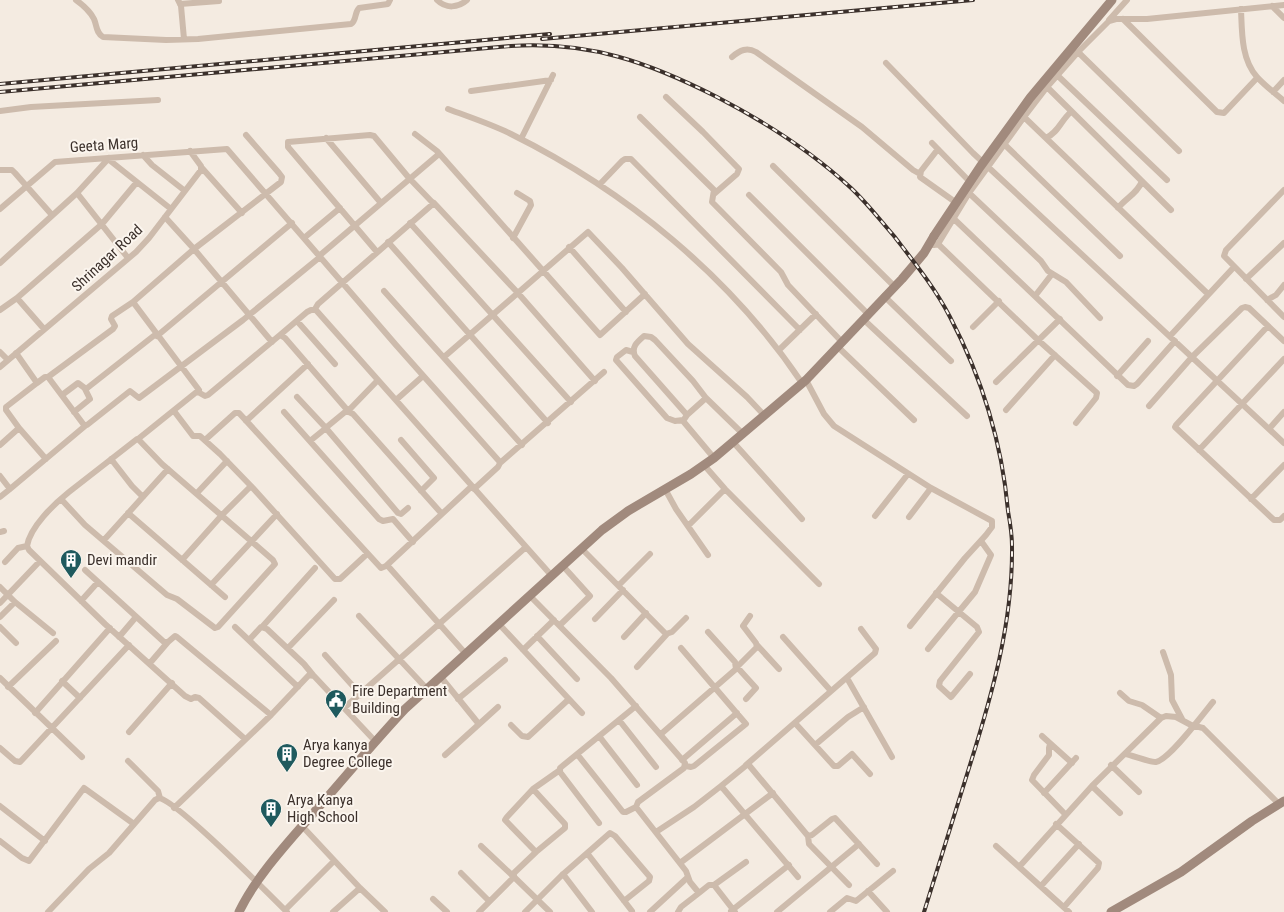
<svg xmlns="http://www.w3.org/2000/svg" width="1284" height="912" font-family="'Roboto Condensed',sans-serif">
	<rect width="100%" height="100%" fill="#f4ebe1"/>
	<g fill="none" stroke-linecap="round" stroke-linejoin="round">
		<path stroke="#cdbbac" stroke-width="6" d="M76,0C83,5 90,11 94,19C97,26 96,33 103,37L166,40L198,39L351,24C357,20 354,13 359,8L388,4L390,0
			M178,0L181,6L184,39
			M437,0C446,9 458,8 467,0
			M180,4L219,1
			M1272,6L1284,18
			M1241,9C1242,32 1241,59 1257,77C1265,86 1275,93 1284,101
			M1123,19L1217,112L1224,113L1257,78
			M1109,20L1127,0
			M1078,52L1179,151
			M732,57C740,50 747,47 756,52L862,127L913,170L920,174
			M886,63L973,153L1284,443
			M1057,75L1167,180
			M1047,87L1171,210
			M471,91L551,80
			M1273,92L1284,80
			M666,97L703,132L739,169L737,174L714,194
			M448,109C469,117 491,124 511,134C626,191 730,276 802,383
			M0,111L31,107L158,100
			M640,117L714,190L712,202L781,272L788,285L842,342
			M1024,117L1208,294
			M415,134L437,151L600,335L645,294
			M326,138L381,203
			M1046,138C1059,132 1061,120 1071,112
			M521,139L553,75
			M932,143L973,185
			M1004,144L1120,256
			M938,149L921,171L920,177L958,204
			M143,155L152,165L185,191
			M108,159L171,209
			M773,166L894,286
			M202,168L242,213
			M0,170H12L15,173L52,215
			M600,184L622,161L625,159H631L800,330
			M1284,190L1226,250L1224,256L1284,317
			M77,193L128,258
			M969,193L1041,261L1048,271L1066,282L1100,318
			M749,195L868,314
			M1118,208C1126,198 1138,193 1142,181
			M0,209L55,162L227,149L396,345L499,461L500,463L498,467L474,489
			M165,217L194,249L281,182L282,177L279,173L246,135
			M953,218L1128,385L1134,386L1137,384L1175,341
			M410,223L571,402
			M304,238L340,208
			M513,238L531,205L530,201L517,193
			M388,242L548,423
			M938,244L1038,340L1097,393L1096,398L1076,423
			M929,245H934L938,244L969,193L1024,117L1047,87L1078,52L1109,21L1116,19H1147L1284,5
			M569,247L626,312
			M377,252L288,147V142L370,135L374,136L409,178L433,203
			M319,256L439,154
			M0,263L77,193L109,158
			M1246,279L1284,243
			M384,291L522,445
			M884,296L951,361
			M1035,296L1052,274
			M17,298L102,224L137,182
			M1267,300L1276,295L1284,285
			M0,310L17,298L44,329
			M863,319L967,416
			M297,321L335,364
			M1268,326L1176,425L1175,427L1274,520H1280L1284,516
			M973,327L999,301
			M280,335L307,312L311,310H316
			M157,336L292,223
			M1170,336L1234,267
			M838,347L914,420
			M779,350L816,314
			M0,352L8,360
			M633,352L626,350L617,357L616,360L667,418L675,421L683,420
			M444,357L588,232L622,268L688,344L747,397L764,415
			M0,367L136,252L149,238L201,170V166L190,151
			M1117,376L1148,341
			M48,377L113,329L115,326L111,319L112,316L133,302
			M806,380L824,414L834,426L931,488L992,521V527L986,535L965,558L910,626
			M996,382L1060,319
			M37,383L45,377H48L84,425H87L130,391L139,398L243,320L320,257
			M198,392L205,396L208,395L280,335L285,338L349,412
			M62,395L78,383L86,389L156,334
			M297,397L325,427L328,426L345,412H349L353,414L442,514
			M706,398L687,415L683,421L714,458
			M396,400L423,376
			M1149,406L1192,357L1242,308L1245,307L1249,308L1284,341
			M349,410L378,380
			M1006,410L1055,355
			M174,411L193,436H200L220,454L251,486L335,579H340L367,554
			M74,412L90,399L85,389
			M284,412L379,519L383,521L393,519L413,542
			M687,415L635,356C631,347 637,342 644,336L651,337L655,340L693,381L706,398L742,433
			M246,421L308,364
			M325,427L398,513L401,514L408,508
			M19,428L46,459
			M1269,429L1284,412
			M138,439L199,390L133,302L194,249L272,342
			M205,440L235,413H239L381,568L386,566L472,486
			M401,440L434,478L421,491
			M310,441L326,428
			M733,442L802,519
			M0,445L19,428L6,410V407L37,383L16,353
			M1199,450L1284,359
			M111,459L132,486L143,497
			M500,463L604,372
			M704,465L725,489L819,584
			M0,476L10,489L85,426
			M665,489L676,509L708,555
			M197,493L227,461
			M0,497L10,489
			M1251,499L1284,465
			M128,513L225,597
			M875,516L908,474
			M909,517L931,488
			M688,526L725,489
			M0,532L4,531
			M104,540L168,469
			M27,546C30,527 54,504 69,492L137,439H138L162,464L273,560L275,564L218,627L215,628L177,599L167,595L85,525L61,499
			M27,546L29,550L105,624L185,696L191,699L195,697L199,698L245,739
			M581,548L666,634L672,632L686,618
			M182,560L222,515L251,486
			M5,562L18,548L27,546
			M387,565L465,653
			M85,570L164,642H168L175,636L177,637L271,715
			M551,575L315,309L318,304L434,203L517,292L595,381
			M211,585L277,514
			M619,585L650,554
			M0,587L15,602L53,633
			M936,593L977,627L979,632L940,681L939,686L951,697L970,674
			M530,596L611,678L685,763L684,768L638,802L636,807L686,871L690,882L699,893L709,885H714L735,912
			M81,601L98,582
			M0,603L40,561
			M359,616L427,689
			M0,617L15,602
			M595,619L623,590
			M499,624L582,713
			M560,625L590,596L562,565
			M0,627L16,643
			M235,627L298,687
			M262,627L315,568
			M537,636L577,679
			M119,637L136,617
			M624,637L646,613
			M783,637L831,691
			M249,640L261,627L267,629L304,664L313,675
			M757,645L779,669
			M288,648L334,600
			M681,648L746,724L694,766L691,767L686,766
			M928,649L975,592L991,555L981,541
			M523,650L554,620
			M1163,652L1171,675L1172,700L1182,719
			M325,655L361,695
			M150,663L168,642
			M637,667L667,634
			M440,676L478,723
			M0,678L82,757
			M847,678L892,757
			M62,681L80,698
			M8,687L56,641
			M1120,693L1129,701L1142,705L1161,718
			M458,699L505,660
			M746,699L756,688L737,667L757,647L756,643L743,626L750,616
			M344,708L526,547
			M35,713L110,628
			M619,720L656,767
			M795,723L834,766H838L852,754L870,774
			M511,725L522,736L528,737L569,699
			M129,732L172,683
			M661,734L736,669L735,662L708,632
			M599,736L637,785
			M1042,736L1072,763
			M1050,744L1049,748V755L1034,775L1032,780L1065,814
			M815,745L848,717L864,707
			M0,748L15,761L20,762L129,645
			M577,754L623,812H626L636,807
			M1125,754C1132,755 1151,763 1156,762C1169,760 1203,714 1213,702
			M445,755L498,707
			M682,760L737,713
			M128,761L158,791L160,798
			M746,765L875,653L876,649L861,629
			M1111,765L1139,792
			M721,786L748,764L808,836L812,835L832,819L835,818L877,864
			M1092,786L1120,813
			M533,789L565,824V828L536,852
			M1044,793L1076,758
			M0,806L45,841
			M174,808L271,715L309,675L314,676L375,741
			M599,823L560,772V768L636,706
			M1056,824L1099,863L1098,868L1064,907
			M302,826L360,888L385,912
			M656,832L694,807L721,786L798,877
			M808,836L809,844L849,885
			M0,841L22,858L29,861L84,788L134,824
			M996,846L1069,912
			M587,853L632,911
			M680,863L773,793
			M1019,867L1092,786L1161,718L1166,716L1176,717L1191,725L1203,728L1279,804
			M461,873L489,901
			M563,874L592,912
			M714,885L746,862
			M1041,886L1079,844
			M868,891L887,912
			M433,899L447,912
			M285,910L334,861
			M731,911L789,865
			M48,912L89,869L109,853L155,800L159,798C175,800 269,894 287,912
			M333,912L360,888
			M479,912L514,877L481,846
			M525,912L561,876L610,833L615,836L650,877L649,881L624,901
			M550,912L514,877V873L536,852L505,820L507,817L533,789L560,770
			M650,912L688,877
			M678,912L681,907L699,893
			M777,912L859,844
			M830,912L847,898L856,901L893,871"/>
		<path stroke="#a18a7d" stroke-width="9" d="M239,912C256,876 291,839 317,809C346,776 375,741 405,709L602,530L628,511L691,474L714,458L806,380L902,279L924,253L934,236
			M1111,912L1181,872L1252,821L1284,801"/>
		<g stroke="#3b302b" stroke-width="4">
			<path id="rail" d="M542,39L973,0
				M0,84L550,34
				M0,92L511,46C589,41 648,62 717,97C765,122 811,151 851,188C867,203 880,220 894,236C914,262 935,288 950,317C982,378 1002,443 1008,511C1010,522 1012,534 1012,546C1013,622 992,695 969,768C954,816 939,864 924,912"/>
		</g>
		<use href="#rail" stroke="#fbf5ee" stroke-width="2" stroke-dasharray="5.5" stroke-linecap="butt"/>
		<path stroke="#a18a7d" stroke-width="9" d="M934,236L980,167L1030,98L1112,0"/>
	</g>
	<defs>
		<g id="building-pin" transform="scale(1.125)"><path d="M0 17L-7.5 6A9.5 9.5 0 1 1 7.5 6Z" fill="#1f5a5e" stroke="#fbf5ee"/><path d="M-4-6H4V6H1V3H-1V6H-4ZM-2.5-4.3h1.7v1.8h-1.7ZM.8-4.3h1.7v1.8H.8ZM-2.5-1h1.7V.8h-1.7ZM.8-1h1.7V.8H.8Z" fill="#fff"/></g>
		<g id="civic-pin" transform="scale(1.125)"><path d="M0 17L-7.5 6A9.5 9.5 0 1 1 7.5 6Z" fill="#1f5a5e" stroke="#fbf5ee"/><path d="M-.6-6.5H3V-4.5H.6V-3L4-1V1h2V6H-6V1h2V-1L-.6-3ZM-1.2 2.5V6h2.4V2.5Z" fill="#fff"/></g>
	</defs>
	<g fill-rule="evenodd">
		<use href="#building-pin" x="71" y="560"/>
		<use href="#civic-pin" x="336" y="700"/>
		<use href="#building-pin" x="287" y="754"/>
		<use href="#building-pin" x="271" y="809"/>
	</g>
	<g text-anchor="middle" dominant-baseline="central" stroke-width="4" stroke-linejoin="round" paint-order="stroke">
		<g font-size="15" fill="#3b302b" stroke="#fbf5ee">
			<text transform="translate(104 145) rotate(-4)">Geeta Marg</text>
			<text transform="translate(107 258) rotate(-43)">Shrinagar Road</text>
		</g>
		<g font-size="15" fill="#3b302b" stroke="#fbf5ee" text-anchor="start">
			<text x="87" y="560">Devi mandir</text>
			<text x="352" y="691">Fire Department<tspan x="352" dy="17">Building</tspan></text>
			<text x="303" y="745">Arya kanya<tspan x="303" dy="17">Degree College</tspan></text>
			<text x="287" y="800">Arya Kanya<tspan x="287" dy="17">High School</tspan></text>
		</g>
	</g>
</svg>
